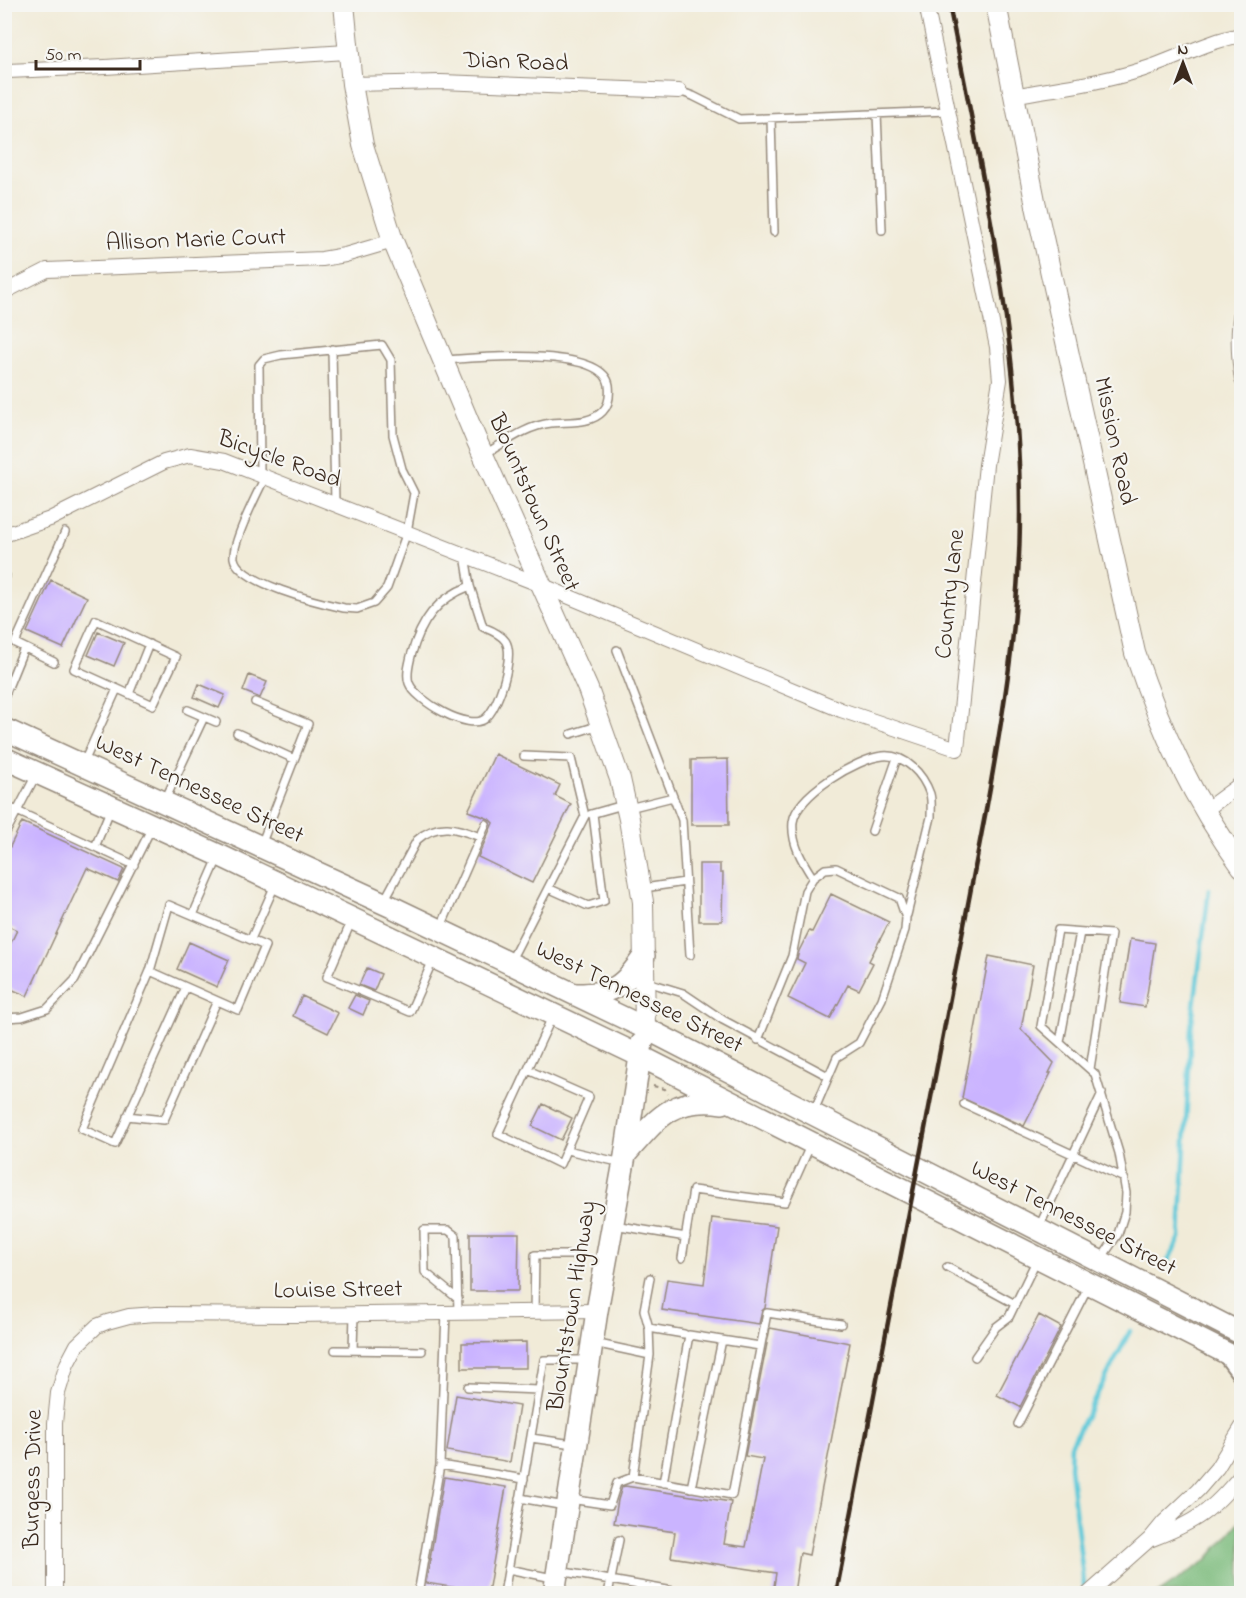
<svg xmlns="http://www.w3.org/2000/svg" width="1246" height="1598" font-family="'Indie Flower',sans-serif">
	<rect width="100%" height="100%" fill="#f6f6f2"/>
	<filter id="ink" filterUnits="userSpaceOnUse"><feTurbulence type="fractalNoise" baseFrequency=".0167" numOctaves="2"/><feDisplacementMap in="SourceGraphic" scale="12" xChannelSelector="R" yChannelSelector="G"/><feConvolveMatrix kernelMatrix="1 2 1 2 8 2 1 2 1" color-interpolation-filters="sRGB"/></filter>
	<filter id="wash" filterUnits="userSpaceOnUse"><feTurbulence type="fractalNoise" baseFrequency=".008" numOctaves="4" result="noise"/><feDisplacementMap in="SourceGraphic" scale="24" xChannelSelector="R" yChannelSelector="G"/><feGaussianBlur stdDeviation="1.35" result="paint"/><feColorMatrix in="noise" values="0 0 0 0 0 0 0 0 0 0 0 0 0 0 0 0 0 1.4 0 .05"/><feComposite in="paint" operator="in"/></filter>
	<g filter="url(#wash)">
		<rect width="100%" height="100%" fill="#f1ebd8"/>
		<path fill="#7ebc7e" stroke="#5c734e" stroke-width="1.5" d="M1241,1520V1593H1158L1207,1560Z"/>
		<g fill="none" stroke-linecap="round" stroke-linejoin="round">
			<path stroke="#5fc9d9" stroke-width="4.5" d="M1164,1269L1180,1238L1191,1029L1209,890
				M1085,1593L1070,1467L1071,1445L1130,1331"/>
		</g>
		<g id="blocks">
			<path fill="#cab4ff" d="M51,580L87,597L63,648L27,632Z
				M98,632L124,643L114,666L88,655Z
				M249,675L267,682L260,698L243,691Z
				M199,684L225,695L219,708L194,697Z
				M495,754L560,785L555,796L571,804L532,883L478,857L493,823L489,819L468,811Z
				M728,759L729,825H691V760Z
				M22,822L124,869L118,882L87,868L27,996L4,986V957L17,930L4,924V859Z
				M699,864H720V873H723L722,921H699Z
				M831,894L889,922L869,961L873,963L859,990L848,985L830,1019L788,998L805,963L797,959L799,951L809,931L812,932Z
				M1130,939L1155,943L1145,1007L1120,1003Z
				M189,942L229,960L217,987L177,969Z
				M989,956L1033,965L1021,1029L1054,1063L1049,1073H1051L1024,1126L962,1098Z
				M367,968L381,974L374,991L359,985Z
				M355,995L369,1001L363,1015L348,1008Z
				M302,996L338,1013L328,1033L293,1016Z
				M543,1104L572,1118L561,1140L532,1126Z
				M712,1218L777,1226L765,1308L762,1311L759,1324L662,1310L667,1279L704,1284Z
				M470,1233H519L518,1291H470Z
				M1039,1315L1061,1327L1020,1407L997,1395Z
				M770,1328L850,1343L809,1555L800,1553L794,1593H773L776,1573L671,1557L675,1532L614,1523L618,1500L622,1487L625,1486L731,1502L724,1544L746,1547L763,1459L745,1456Z
				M526,1342V1368H462V1343Z
				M456,1395L519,1406L510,1462L447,1451Z
				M444,1477L506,1487L488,1593L426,1583Z"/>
		</g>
	</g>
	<g filter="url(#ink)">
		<use href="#blocks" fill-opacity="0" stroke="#968a7b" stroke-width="1.5"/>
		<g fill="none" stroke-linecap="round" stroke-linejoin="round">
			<g stroke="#968a7b" stroke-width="10">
				<path id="service" d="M679,91L693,96L739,119L948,111
					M877,114L882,230
					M771,118L774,232
					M332,349L335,504
					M444,360C474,358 602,345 609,385C610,394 610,404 603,411C590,425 568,421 551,423C526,426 506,442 485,454
					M260,475L259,365L264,359L281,355L382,345L391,360L393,435L402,469L414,493L407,532L387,588L374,603L357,609L344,608C321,603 238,583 234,558C232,542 257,494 265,477
					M465,555L470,586L483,627C506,636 512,642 507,668C505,681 496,709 486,718C470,733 415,700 409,683C406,675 409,665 411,656C421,621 436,599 470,586
					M4,576H6
					M96,620L176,657L153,705L74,669Z
					M617,650L682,820L690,955
					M54,662L15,643L65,532
					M129,694L149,644
					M4,697L24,648
					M255,702L308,724L261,845
					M188,710L216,722
					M237,733L294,759
					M571,734L600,725
					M84,762L117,689
					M165,800L204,717
					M4,805L134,865
					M629,808L673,797
					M591,814L623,805
					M872,831L897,758
					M4,836L36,775
					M95,847L111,808
					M813,878C802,861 791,843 793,822C796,795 858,758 883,756C905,754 923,774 930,794C932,801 931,810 931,817L907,915
					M548,888L588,906L604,901L593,814
					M644,888L685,882
					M384,901L417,840C438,821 457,828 480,837
					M193,915L218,858
					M352,920L327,977L410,1012L433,960
					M440,929L486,824
					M251,939L275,885
					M510,962L585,816L571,758L524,756
					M150,971L238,1010L265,946L169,905L150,971L82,1129L115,1144L186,987
					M647,982L683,993L723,1020L828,1076
					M4,1018L22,1017L47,1009L75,980L152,827
					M758,1040L792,956L805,891L813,878L825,869L836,868L899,898L906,918L905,930L882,999L859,1043L837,1057L814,1111
					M1060,1042L1080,932
					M1090,1069L1111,934L1058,930L1041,1026L1095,1074L1119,1153L1126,1193L1125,1212L1118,1234L1101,1259
					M528,1070L589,1097L560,1164L498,1134L552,1017
					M964,1104L1124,1178
					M127,1116L164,1120L217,1001
					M567,1150L622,1163
					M614,1225L686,1237
					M1039,1227L1102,1093
					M682,1258L693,1190L785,1202L810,1146
					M947,1267L1015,1304
					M458,1299L425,1272L424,1230H448L456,1236L458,1312
					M534,1313L535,1255H572
					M649,1328L684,1334
					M594,1343L650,1355
					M335,1350L422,1351
					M353,1350L354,1314
					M975,1357L996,1327L1009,1317L1037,1259
					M468,1387L539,1390
					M1018,1424L1088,1287
					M531,1438L573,1444
					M440,1465L524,1479
					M633,1477L650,1355L649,1328L644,1310L650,1278
					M663,1483L689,1335L760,1346
					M691,1488L722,1340
					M520,1498L565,1506
					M570,1499L610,1505L617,1483L633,1477L732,1495L767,1313L841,1324
					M508,1569L553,1578
					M559,1571L690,1594
					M418,1594L440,1465L446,1313
					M504,1594L544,1360H587
					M608,1594L619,1540"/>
			</g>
			<g stroke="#968a7b" stroke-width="16">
				<path id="minor" d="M7,71L105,67L347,52
					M352,84L441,82L679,91
					M1013,96C1056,88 1100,83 1141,70C1175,60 1206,41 1242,35
					M4,292L47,270L322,259L345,255L393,241
					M1242,306C1237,330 1238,355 1242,380
					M4,535L50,519L164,462L190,455L224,461L541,585L841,710L957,749L986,465L1000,380L997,347L926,4
					M1204,811L1242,783
					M1152,1539C1196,1522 1212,1511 1242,1474
					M55,1594V1423L58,1393L67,1364L77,1345L97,1326L107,1322L129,1316L156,1314L294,1315L597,1311
					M1088,1594L1150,1539L1164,1522L1198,1490L1217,1468L1242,1427"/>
			</g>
			<g stroke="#968a7b" stroke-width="20">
				<path id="tertiary" d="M1225,1353L1242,1376"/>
			</g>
			<g stroke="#968a7b" stroke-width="22">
				<path id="secondary" d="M344,4L352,84L363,145L393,241L476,439L588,689L620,779L629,819L643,902L645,1028
					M996,4L1036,206L1135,653C1161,731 1193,800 1242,867"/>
			</g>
			<g stroke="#968a7b" stroke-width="24">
				<path id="primary" d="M4,729L392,907L645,1028L1242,1334
					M4,758L223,857L640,1056L1242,1361
					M577,994C614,994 624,986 644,956
					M625,1155C657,1119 671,1096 723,1103
					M554,1594L597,1311L625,1156L642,1043"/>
			</g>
			<path stroke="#968a7b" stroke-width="2" stroke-dasharray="4.5 4.5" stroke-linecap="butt" d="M653,1086L665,1089L668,1094"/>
			<use href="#service" stroke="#fff" stroke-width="7"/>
			<use href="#minor" stroke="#fff" stroke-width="14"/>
			<use href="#tertiary" stroke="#fff" stroke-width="16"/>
			<use href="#secondary" stroke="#fff" stroke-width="20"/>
			<use href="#primary" stroke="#fff" stroke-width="21"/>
			<path stroke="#3b2a1e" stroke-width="4.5" d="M836,1594L986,810C1004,711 1020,613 1020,512C1020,340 982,172 949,4"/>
		</g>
	</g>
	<g text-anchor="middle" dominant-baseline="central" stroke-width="4.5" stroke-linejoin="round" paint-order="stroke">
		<g font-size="24" fill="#3b2a1e" stroke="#f6f6f2">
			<text transform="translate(516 63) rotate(2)">Dian Road</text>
			<text transform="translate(196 241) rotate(-2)">Allison Marie Court</text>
			<text transform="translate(1114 441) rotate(78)">Mission Road</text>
			<text transform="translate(279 460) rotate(20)">Bicycle Road</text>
			<text transform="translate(533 503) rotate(66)">Blountstown Street</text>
			<text transform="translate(951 594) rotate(-84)">Country Lane</text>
			<text transform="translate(199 790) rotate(25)">West Tennessee Street</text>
			<text transform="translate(639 998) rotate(26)">West Tennessee Street</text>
			<text transform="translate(1073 1219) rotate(27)">West Tennessee Street</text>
			<text transform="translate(338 1291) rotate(-1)">Louise Street</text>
			<text transform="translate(573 1306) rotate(-81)">Blountstown Highway</text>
			<text transform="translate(34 1479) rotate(-89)">Burgess Drive</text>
		</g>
	</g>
	<rect width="1246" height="1598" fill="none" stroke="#f6f6f2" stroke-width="24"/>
	<g transform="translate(1183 63)" stroke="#f6f6f2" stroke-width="4.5" paint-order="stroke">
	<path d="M0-4.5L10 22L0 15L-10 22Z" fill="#3b2a1e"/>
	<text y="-9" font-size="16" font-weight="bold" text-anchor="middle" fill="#3b2a1e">N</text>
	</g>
	<path d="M36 60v9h104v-9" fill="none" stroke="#3b2a1e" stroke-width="3"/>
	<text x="45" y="60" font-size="18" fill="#3b2a1e" stroke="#f6f6f2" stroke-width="4.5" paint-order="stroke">50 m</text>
</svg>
